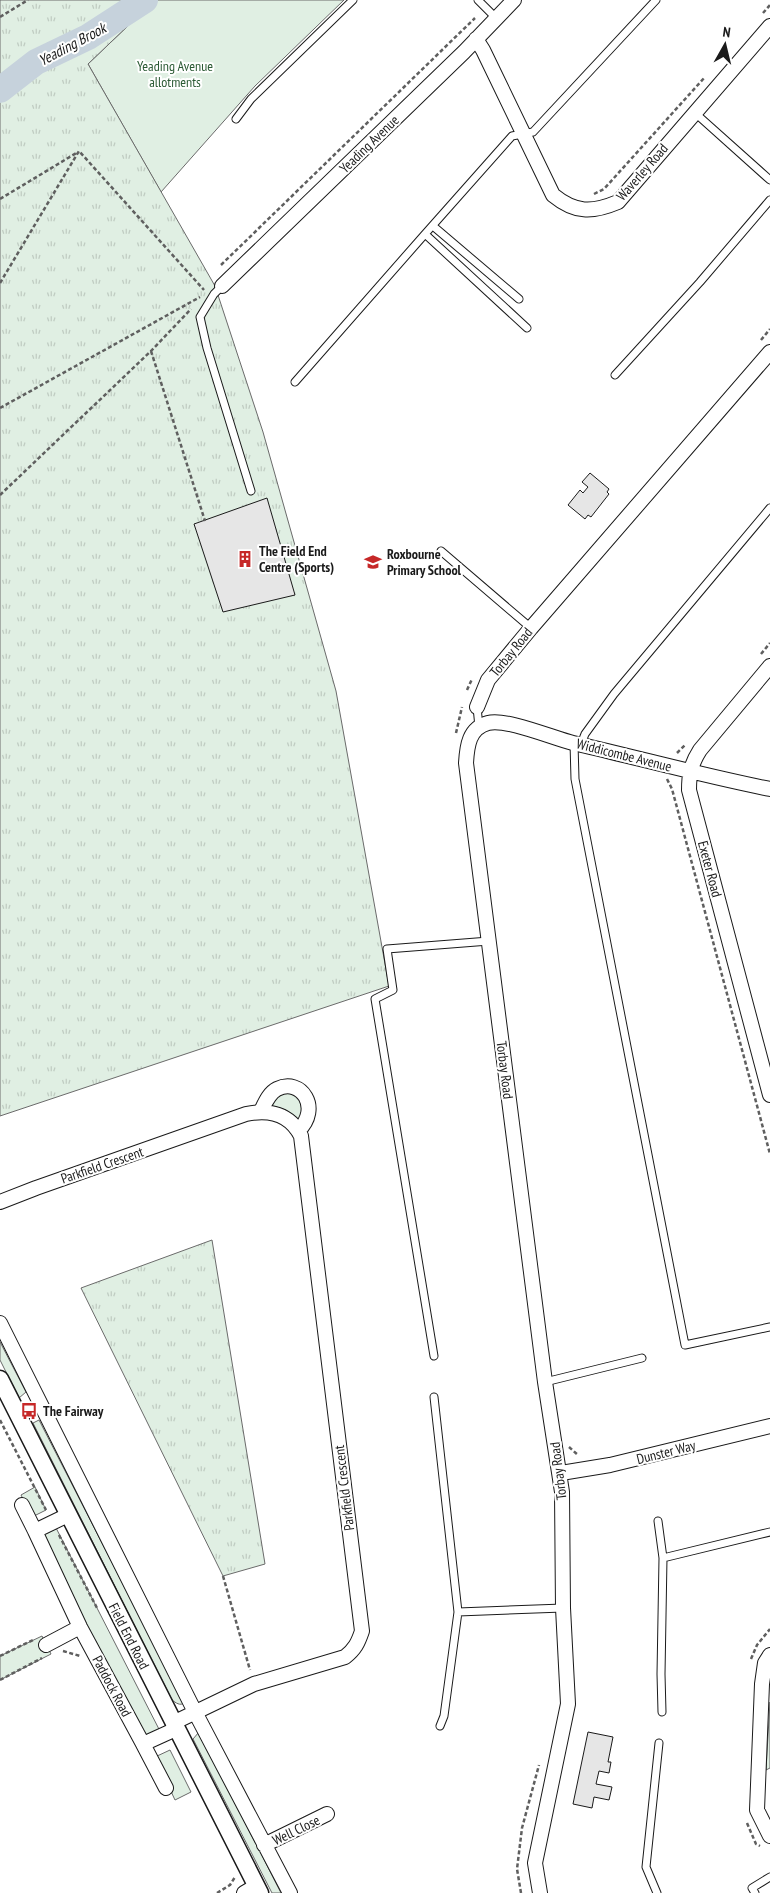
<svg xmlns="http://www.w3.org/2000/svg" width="770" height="1893" font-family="'PT Sans Narrow',sans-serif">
	<defs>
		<pattern id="park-tufts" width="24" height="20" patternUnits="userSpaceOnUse" patternTransform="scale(1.25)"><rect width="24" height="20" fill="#e0efe3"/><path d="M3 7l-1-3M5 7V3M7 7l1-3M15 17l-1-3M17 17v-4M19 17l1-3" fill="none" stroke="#c0ccc2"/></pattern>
	</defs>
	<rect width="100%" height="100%" fill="#fff"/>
	<path fill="#e0efe3" stroke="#6a6a6a" d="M155,0H344L255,86L161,192L88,64Z
		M281,1092L294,1093L305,1106L301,1121L286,1110L270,1105Z
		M0,1342L26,1392L19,1398L0,1360Z
		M39,1420L184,1703C180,1706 176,1703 172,1700L33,1423Z
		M35,1487L46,1510L32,1517L21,1495Z
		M53,1522L162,1735L143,1744L35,1531Z
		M42,1636L51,1654L0,1680V1656Z
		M770,1702V1768L766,1770Z
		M199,1732L281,1893H272L193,1739Z
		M170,1750L191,1792L175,1800L155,1757Z"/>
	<path fill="url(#park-tufts)" stroke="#6a6a6a" d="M0,0H155L88,64L215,286L263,432L336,691L389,986L0,1116Z
		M212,1240L265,1564L223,1576L81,1288Z"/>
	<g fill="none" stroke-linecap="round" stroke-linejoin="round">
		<path stroke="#c6d2dc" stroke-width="26" d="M0,90L36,62L88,37L145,0"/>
	</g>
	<path fill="#e6e6e6" stroke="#1a1a1a" d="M590,473L609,489L607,492L609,494L591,517L588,515L585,519L568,505L580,490L583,493L588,487L582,482Z
		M267,498L295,595L223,612L194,524Z
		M588,1732L613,1737L608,1762H611L609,1773L599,1771L596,1784L612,1787L609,1800L594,1797L592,1808L573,1804Z"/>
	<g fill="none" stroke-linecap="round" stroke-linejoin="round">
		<g stroke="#1a1a1a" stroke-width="9">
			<path id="service" d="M478,0L496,18
				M694,112L770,180
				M236,119L251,99L353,0
				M433,226L519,299
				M222,286L214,294L200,317L207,348L251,491
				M527,328L425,234L512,136L533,132L656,0
				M615,375L700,282L770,200
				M295,382L425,234
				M441,551L531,628
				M477,707L479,727
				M574,743L575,779L685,1345L770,1327
				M581,744L585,734L614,694L770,508
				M434,1356L375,999L393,990L387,949L489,941
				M545,1382L642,1358
				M434,1397L458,1612L444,1716L440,1726
				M658,1521L663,1558
				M458,1612L563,1608
				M662,1712L661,1674L663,1558L770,1532
				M657,1893L646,1867L659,1743
				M755,1893L752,1888L770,1877"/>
		</g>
		<g stroke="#1a1a1a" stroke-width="16">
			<path id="minor" d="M476,39L483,50L553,195C575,213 592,213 618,202L770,26
				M222,286L464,52L514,0
				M770,666L700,750C691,764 689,774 689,790L770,1095
				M477,707L488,680L531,628L770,352
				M261,1111C265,1103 269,1093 277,1089C301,1077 322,1108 298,1131
				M0,1202L36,1188L246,1114C269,1109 290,1114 301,1136L362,1631C358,1643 355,1649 345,1657L254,1684L173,1723
				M0,1323L195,1712L290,1893
				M561,1473L610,1465L770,1426
				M22,1505L35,1531
				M68,1515L35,1531L80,1627L143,1744L176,1729
				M46,1645L80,1627
				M770,1655L765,1663L762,1684L757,1810L770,1836
				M143,1744L166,1788
				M264,1845L327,1814
				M244,1893L256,1886
				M540,1893L535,1863L568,1704L563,1608L562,1492L545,1382L466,763C467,746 469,728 488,723C506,718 553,738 573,743C639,758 704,776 770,789"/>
		</g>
		<g stroke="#1a1a1a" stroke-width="19">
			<path id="tertiary" d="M0,1379L260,1893"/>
		</g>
		<path stroke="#5f5f5f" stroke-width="2.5" stroke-dasharray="4 2.5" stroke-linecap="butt" d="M763,13L770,5
			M0,17L28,0
			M594,194L604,189L705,77
			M0,199L78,152
			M221,265L475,18
			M0,283L79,151L204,290
			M761,340L770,329
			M151,351L205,521
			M0,408L200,297
			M0,495L151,351L191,309
			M761,654L770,643
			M467,690L472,679
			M456,733L462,707
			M677,753L685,745
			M667,779L672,789L770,1154
			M0,1420L46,1510
			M569,1447L578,1455
			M59,1535L97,1608
			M223,1576L250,1670
			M63,1651L80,1656
			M0,1656L33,1640
			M751,1659L757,1645L770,1629
			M0,1680L42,1658
			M747,1823L756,1844L760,1846
			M217,1893L230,1885L235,1877
			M521,1893L517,1869L522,1828L539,1765"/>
		<use href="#service" stroke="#fff" stroke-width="7"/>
		<use href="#minor" stroke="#fff" stroke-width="14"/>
		<use href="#tertiary" stroke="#fff" stroke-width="16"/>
	</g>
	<defs>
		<g id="building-bare" transform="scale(1.35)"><path d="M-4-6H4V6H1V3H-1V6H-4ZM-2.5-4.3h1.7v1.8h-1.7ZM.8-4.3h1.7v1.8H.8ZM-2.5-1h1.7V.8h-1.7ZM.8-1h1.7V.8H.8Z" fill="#c62828" stroke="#fff" stroke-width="2.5" paint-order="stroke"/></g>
		<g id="school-bare" transform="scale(1.35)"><path d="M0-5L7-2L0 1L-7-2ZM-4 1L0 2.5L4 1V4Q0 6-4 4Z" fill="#c62828" stroke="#fff" stroke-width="2.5" paint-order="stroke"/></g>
		<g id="bus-bare" transform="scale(1.35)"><path d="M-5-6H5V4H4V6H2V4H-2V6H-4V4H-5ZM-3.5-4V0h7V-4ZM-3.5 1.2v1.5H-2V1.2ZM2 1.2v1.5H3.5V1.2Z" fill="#c62828" stroke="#fff" stroke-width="2.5" paint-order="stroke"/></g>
	</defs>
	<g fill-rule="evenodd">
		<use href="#building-bare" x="245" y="559"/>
		<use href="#school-bare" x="373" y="562"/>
		<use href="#bus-bare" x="29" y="1411"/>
	</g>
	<g text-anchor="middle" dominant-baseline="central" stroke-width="4" stroke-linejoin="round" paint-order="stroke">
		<g font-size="14" fill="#2b5a34" stroke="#fff">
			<text x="175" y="66">Yeading Avenue<tspan x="175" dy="16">allotments</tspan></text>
		</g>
		<g font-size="14" fill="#1a1a1a" stroke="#fff">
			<text transform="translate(369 144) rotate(-44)">Yeading Avenue</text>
			<text transform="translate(642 172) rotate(-49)">Waverley Road</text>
			<text transform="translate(511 652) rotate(-51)">Torbay Road</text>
			<text transform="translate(624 755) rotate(14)">Widdicombe Avenue</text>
			<text transform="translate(710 869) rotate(75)">Exeter Road</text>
			<text transform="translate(505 1070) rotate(83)">Torbay Road</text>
			<text transform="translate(102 1165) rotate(-19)">Parkfield Crescent</text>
			<text transform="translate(666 1452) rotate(-14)">Dunster Way</text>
			<text transform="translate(558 1471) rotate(-97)">Torbay Road</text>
			<text transform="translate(344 1488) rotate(-97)">Parkfield Crescent</text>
			<text transform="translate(129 1636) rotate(63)">Field End Road</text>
			<text transform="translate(112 1686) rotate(62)">Paddock Road</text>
			<text transform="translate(296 1830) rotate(-26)">Well Close</text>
		</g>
		<g font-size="14" font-weight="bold" fill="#1a1a1a" stroke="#fff" text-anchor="start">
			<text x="259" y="551">The Field End<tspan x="259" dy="16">Centre (Sports)</tspan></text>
			<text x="387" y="554">Roxbourne<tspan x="387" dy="16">Primary School</tspan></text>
			<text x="43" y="1411">The Fairway</text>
		</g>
		<g font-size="15" font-style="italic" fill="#1a1a1a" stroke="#fff">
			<text transform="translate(72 44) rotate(-28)">Yeading Brook</text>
		</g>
	</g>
	<g transform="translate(725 45) rotate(8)" stroke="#ffffff" stroke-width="4" paint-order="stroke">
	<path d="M0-4L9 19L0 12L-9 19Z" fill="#1a1a1a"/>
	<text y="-8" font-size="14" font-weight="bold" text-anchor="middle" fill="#1a1a1a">N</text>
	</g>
</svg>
